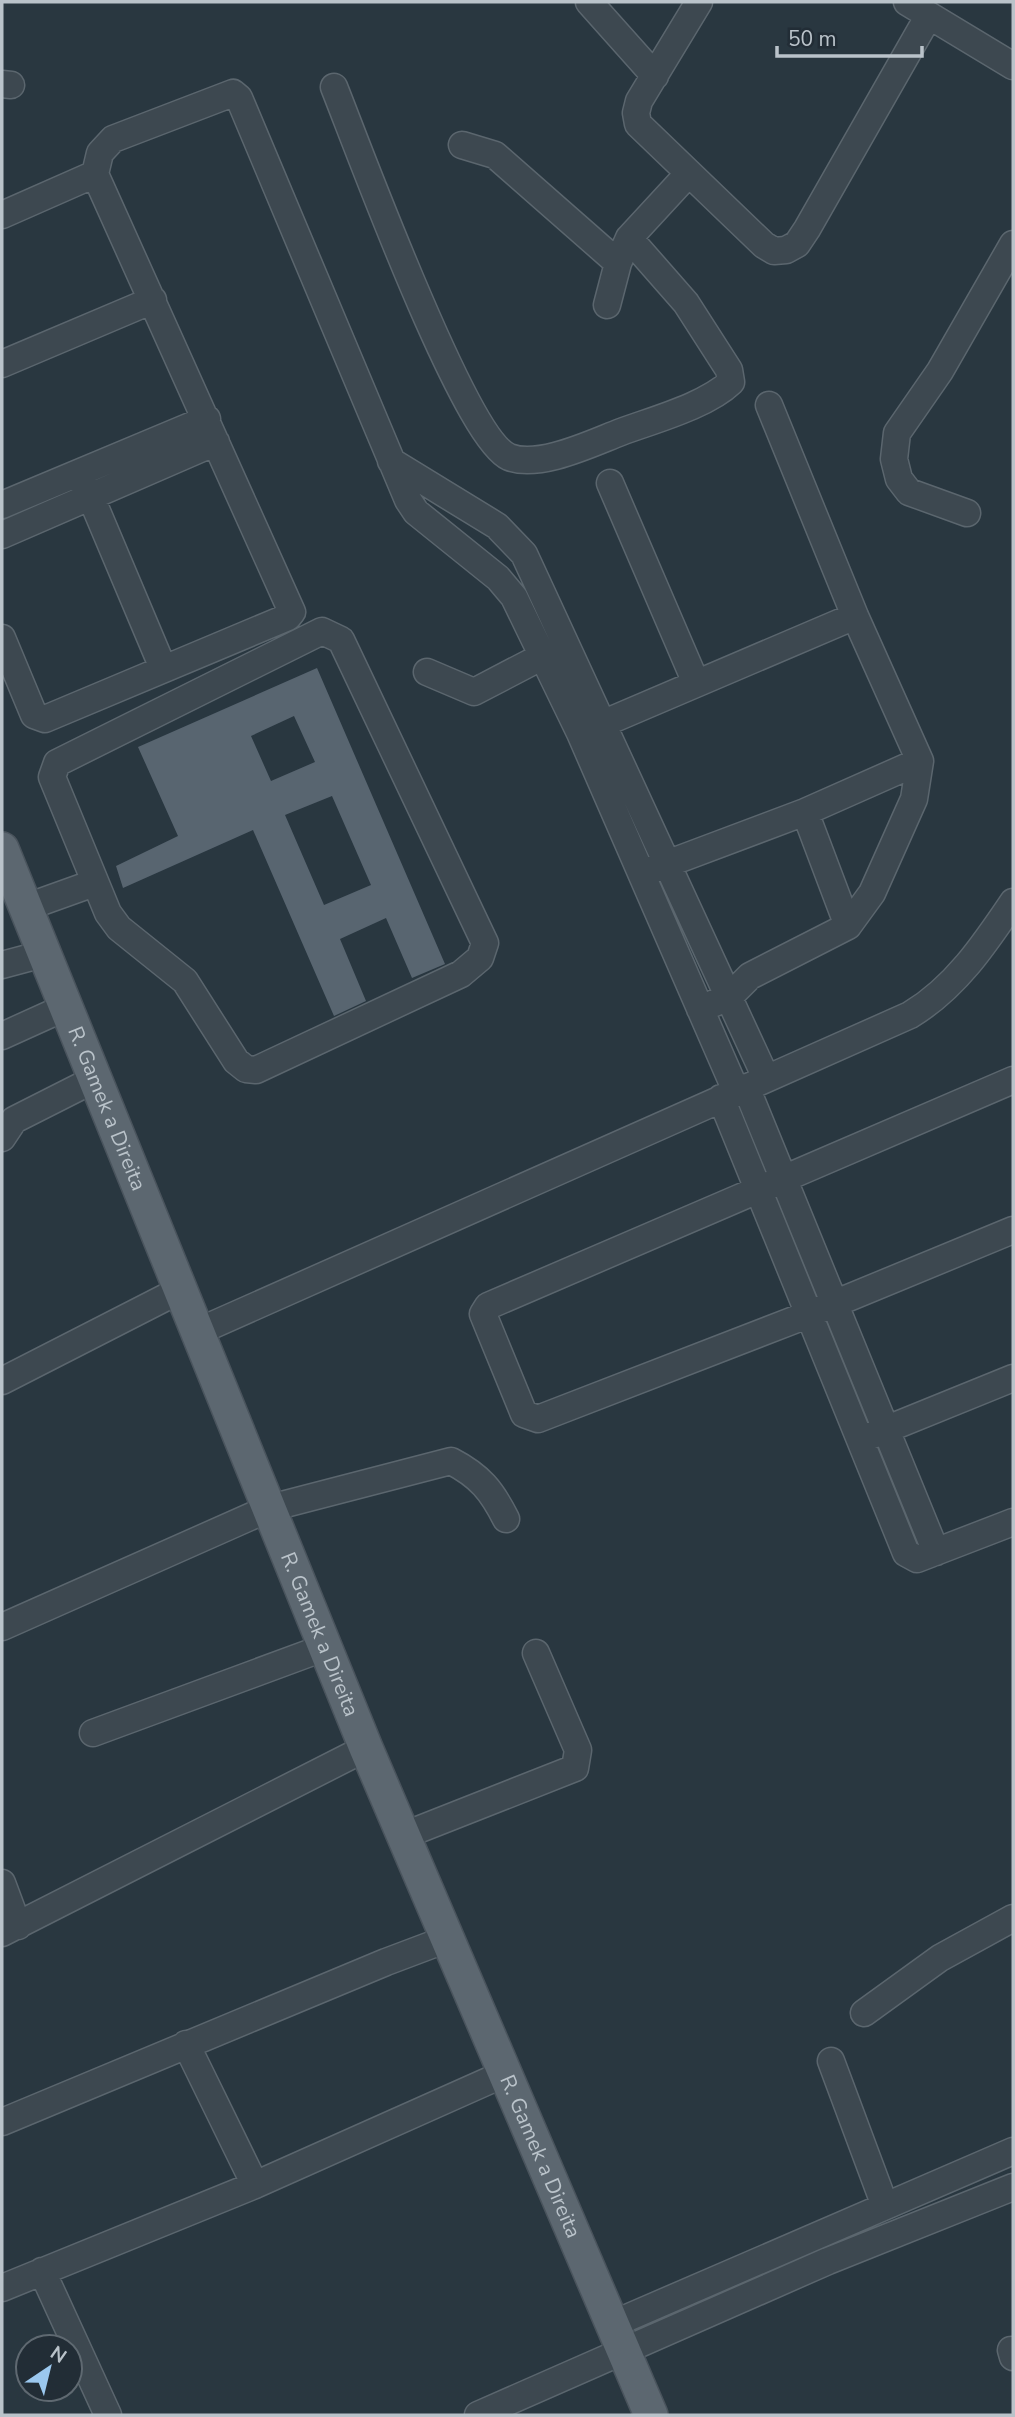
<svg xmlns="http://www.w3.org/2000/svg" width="1015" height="2417" font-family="'Nunito Sans',sans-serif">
	<rect width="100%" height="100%" fill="#293740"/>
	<path fill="#586570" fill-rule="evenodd" d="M317,668L445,964L412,978L386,918L340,939L366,1001L334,1016L253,830L123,888L116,866L178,836L138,747ZM294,716L315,762L271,781L251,736ZM332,796L371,885L324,905L285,815Z"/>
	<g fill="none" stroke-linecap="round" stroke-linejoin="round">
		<g stroke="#5b666e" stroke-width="29">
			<path id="minor" d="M589,2L655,76
				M699,2L639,101L636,113L638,124L764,245L774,251L786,250L797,244L807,229L928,17
				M907,2L1013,66
				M2,84L11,85
				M334,87C358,147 464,437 509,457C539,469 592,443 621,432C653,420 706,406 731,382L729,370L686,303L629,238
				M462,145L495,155L618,263
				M2,215L95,174
				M607,305L618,263L629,238L689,173
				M2,364L153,300
				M391,461L497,526L524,554L766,1078
				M85,483L163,668
				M610,483L696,683
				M2,505L207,419
				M967,513L909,492L899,479L894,459L897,433L940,371L1013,244
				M2,535L216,442
				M322,631L341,640L485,943L480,958L461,974L256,1070L246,1069L236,1061L185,981L119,928L108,913L52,777L57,763Z
				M2,638L34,715L45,719L288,617L292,612L95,174L100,153L113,139L233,93L239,98L408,500L416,512L498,578L514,597L580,733L736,1091
				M427,672L474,692L543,656
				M588,730L855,616
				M805,812L848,926
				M648,871L805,812L920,761
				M27,907L94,883
				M2,965L43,954
				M700,1009L729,997L750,976L848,926L872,893L914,799L920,761L855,616L769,405
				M2,1036L66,1007
				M1013,1080L488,1306L483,1314L524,1414L538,1419L807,1315L1013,1230
				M746,1087L936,1552
				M721,1098L906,1553L917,1559L1013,1522
				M2,1138L14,1120L97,1078
				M197,1332L910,1015C955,988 984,945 1013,902
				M2,1381L180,1290
				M870,1436L1013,1378
				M2,1627L270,1508L451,1461C480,1476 492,1491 506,1519
				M93,1733L326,1647
				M405,1835L575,1768L578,1750L536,1653
				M2,1883L18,1926
				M2,1933L366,1748
				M864,2013L940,1958L1013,1918
				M186,2044L255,2185
				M831,2061L885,2206
				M2,2122L386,1962L447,1939
				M42,2271L108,2415
				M2,2288L255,2185L506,2073
				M613,2324L1013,2151
				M1011,2350L1013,2357
				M478,2415L828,2261L1013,2187"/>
		</g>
		<g stroke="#4a545d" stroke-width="36">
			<g id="major">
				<path id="s1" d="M2,849L366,1748L651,2415"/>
			</g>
		</g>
		<use href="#minor" stroke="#3d4850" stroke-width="26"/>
		<use href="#major" stroke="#5c6770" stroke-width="33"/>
	</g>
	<g text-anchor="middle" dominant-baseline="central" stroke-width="5" stroke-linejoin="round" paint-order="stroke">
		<g font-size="21" fill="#bac3ca" stroke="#222d36">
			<text stroke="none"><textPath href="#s1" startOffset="280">R. Gamek a Direita</textPath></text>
			<text stroke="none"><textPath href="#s1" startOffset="847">R. Gamek a Direita</textPath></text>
			<text stroke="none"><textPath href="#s1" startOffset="1414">R. Gamek a Direita</textPath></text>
		</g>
	</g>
	<rect width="1015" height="2417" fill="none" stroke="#bac3ca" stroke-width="7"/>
	<g transform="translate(49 2368) rotate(35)"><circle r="33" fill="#222d36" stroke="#5f6971" stroke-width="2"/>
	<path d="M0-5L12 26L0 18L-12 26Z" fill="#9bc8ef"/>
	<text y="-10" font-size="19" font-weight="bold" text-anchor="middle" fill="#bac3ca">N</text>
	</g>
	<path d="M777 46v10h145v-10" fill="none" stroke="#bac3ca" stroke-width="3.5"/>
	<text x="788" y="46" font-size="21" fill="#bac3ca" stroke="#222d36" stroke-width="5" paint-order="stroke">50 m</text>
</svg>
